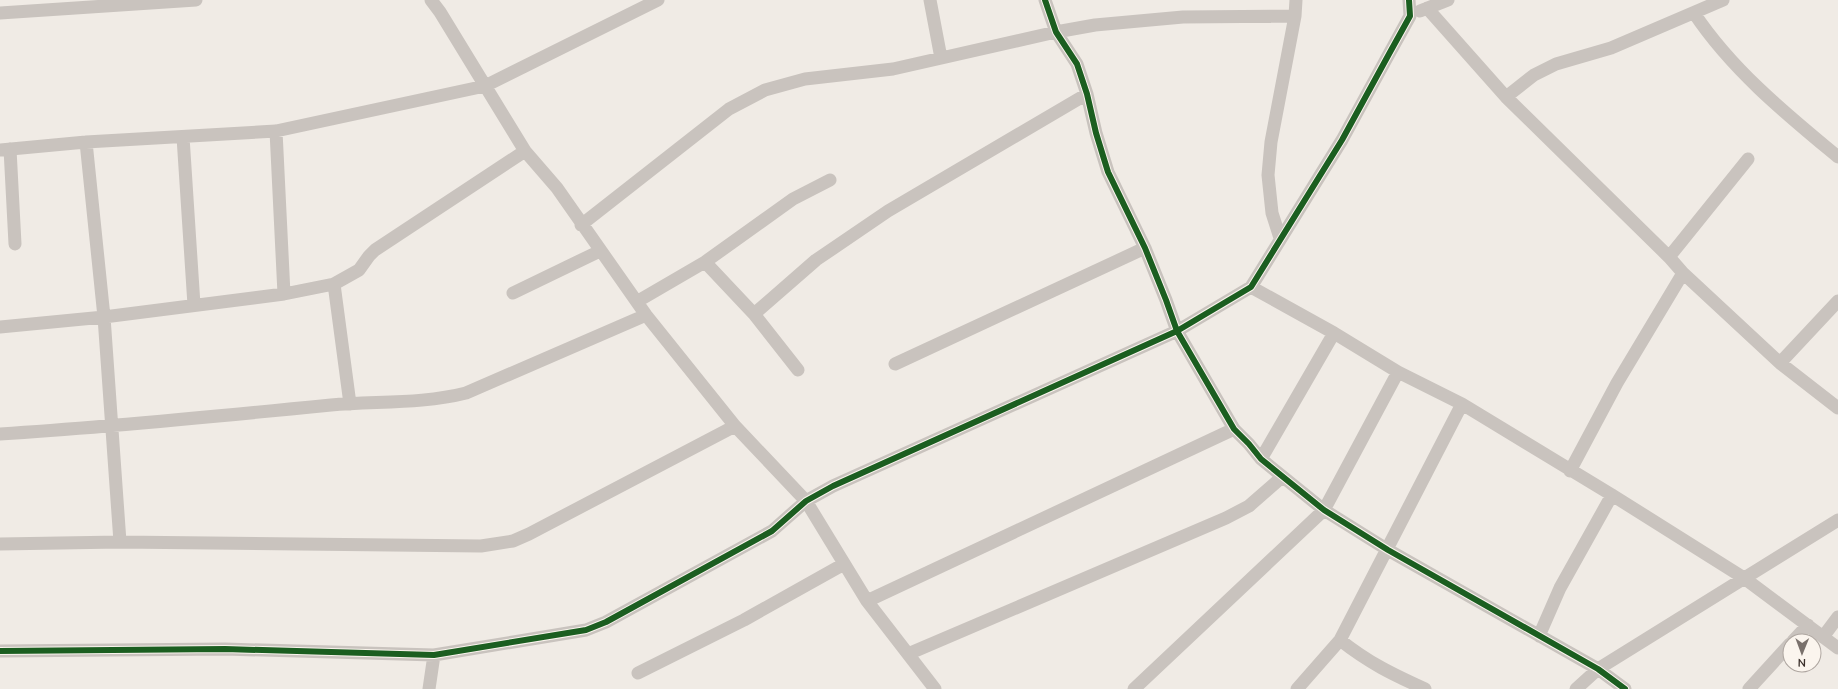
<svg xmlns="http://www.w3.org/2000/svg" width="1838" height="689" font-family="'Nunito Sans',sans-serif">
	<rect width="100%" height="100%" fill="#f0ebe5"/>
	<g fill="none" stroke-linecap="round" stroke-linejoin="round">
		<path stroke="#c9c3be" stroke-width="13" d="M431,0L440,12L525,151L557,188L646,315L735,426L806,501L867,601L935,689
			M930,0L941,58
			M1045,0L1056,32L1077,64L1087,94L1096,133L1108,172L1145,248L1166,300L1177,331L1234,429L1249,444L1261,459L1324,510L1388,550L1598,669L1625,689
			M1427,8L1506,97L1669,257L1683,273L1780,363L1838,408
			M1420,11L1448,0
			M0,13L196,0
			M1694,13C1732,70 1786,114 1838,157
			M1506,97L1534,75L1556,64L1611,48L1723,0
			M276,131L284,294
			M183,137L194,305
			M86,142L104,317L120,542
			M10,149L15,244
			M0,150L86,142L276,131L485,86L658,0
			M581,225L729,109L765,90L805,79L893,69L1056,32L1095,25L1183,17L1295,16
			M1280,238L1272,213L1268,175L1271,142L1295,16L1296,0
			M1669,257L1748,159
			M705,262L754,314
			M334,284L350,404
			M1251,287L1334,333L1398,372L1462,404L1612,495L1744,578L1838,648
			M513,293L600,251
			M638,301L705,262L793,199L830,180
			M0,327L104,317L284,294L334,284L359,270L369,256L375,250L525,151
			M1780,363L1838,301
			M895,364L1145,248
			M798,370L754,314L816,260L888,211L1087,94
			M0,434C111,427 221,416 331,405C376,401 423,404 466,393L646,315
			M1261,459L1334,333
			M1570,471L1617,383L1683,273
			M0,544L120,542L481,546L513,541L529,534L735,426
			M867,601L1234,429
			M1539,636L1560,588L1612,495
			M1823,637L1838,617
			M1340,640C1369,663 1392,674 1425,689
			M1793,641L1808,625
			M0,651L225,649L434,655L586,630L606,622L772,531L806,501L833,486L1177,331L1251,287L1342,140L1389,54L1410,16L1409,0
			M908,654L1226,518L1249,506L1282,477
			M638,673L744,620L844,564
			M429,689L434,655
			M1134,689L1324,510L1398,372
			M1297,689L1340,640L1462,404
			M1576,689L1598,669L1838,520
			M1749,689L1790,644"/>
		<g stroke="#fbf5ee" stroke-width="8">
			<path id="cycleway" d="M1045,0L1056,32L1077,64L1087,94L1096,133L1108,172L1145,248L1166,300L1177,331L1234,429L1249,444L1261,459L1324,510L1388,550L1598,669L1625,689
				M0,651L225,649L434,655L586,630L606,622L772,531L806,501L833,486L1177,331L1251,287L1342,140L1389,54L1410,16L1409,0"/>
		</g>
		<use href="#cycleway" stroke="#1b5e20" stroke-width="6"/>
	</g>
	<g transform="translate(1802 653) rotate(181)"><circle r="19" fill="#fbf5ee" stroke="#aea6a0"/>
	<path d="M0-3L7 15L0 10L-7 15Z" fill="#7a716c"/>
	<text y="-6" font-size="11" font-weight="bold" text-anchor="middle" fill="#3b302b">N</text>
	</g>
</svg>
